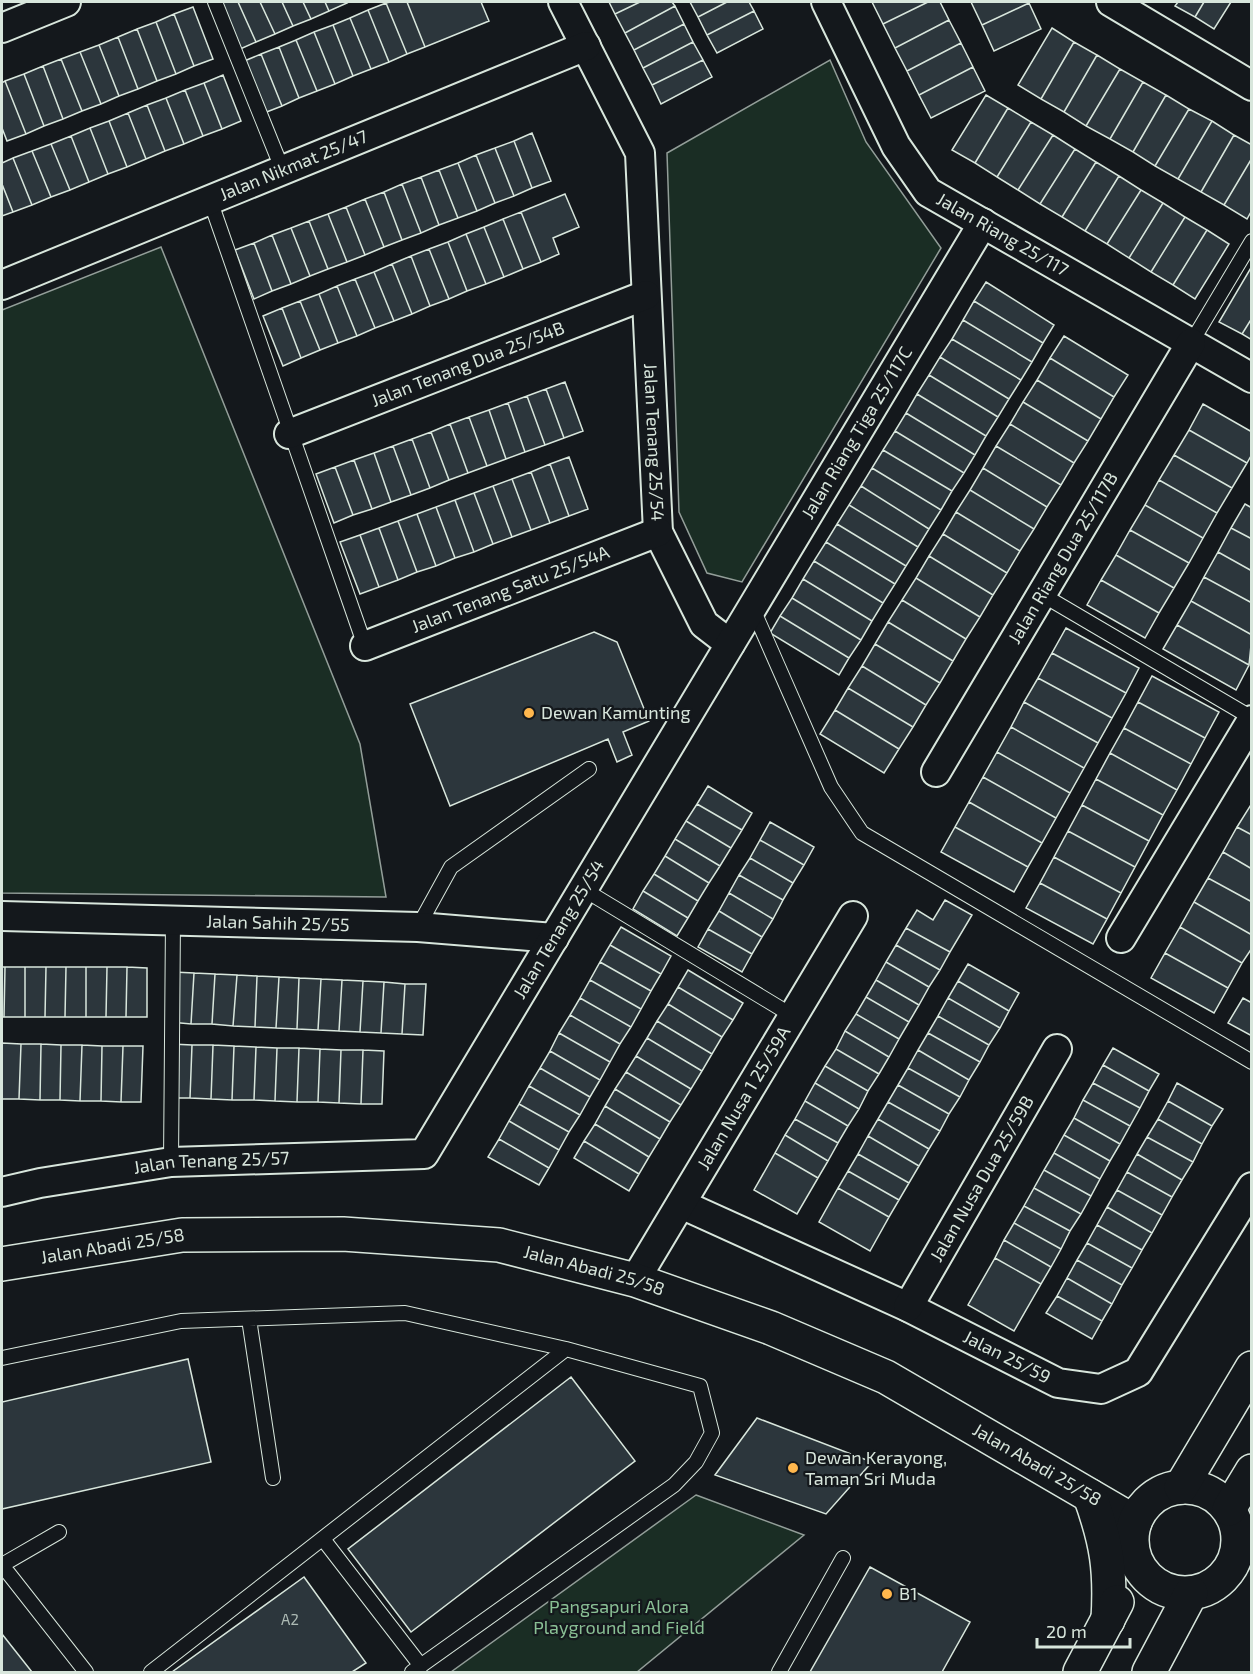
<svg xmlns="http://www.w3.org/2000/svg" width="1253" height="1674" viewBox="0 0 1253 1674" font-family="'Exo 2',sans-serif">
	<style>
		.green { fill: #1a2d24; stroke: #939e99; stroke-width: 1.5 }
		.building { fill: #2c363c; stroke: #d8e6dc; stroke-width: 1.5 }
		.lines { fill: none; stroke-linecap: round; stroke-linejoin: round }
		.lane-casing { stroke: #d8e6dc; stroke-width: 16 }
		.street-casing { stroke: #d8e6dc; stroke-width: 32 }
		.secondary-casing { stroke: #d8e6dc; stroke-width: 36 }
		.lane { stroke: #14181c; stroke-width: 14 }
		.street { stroke: #14181c; stroke-width: 28 }
		.secondary { stroke: #14181c; stroke-width: 33 }
		.poi-dot { fill: #ffb74d; stroke: #14181c; stroke-width: 2 }
		.labels { text-anchor: middle; stroke-width: 4.5; stroke-linejoin: round; paint-order: stroke }
		.number-label { font-size: 15px; fill: #adbab4 }
		.street-label { font-size: 18px; fill: #d8e6dc; stroke: #14181c }
		.poi-label { font-size: 18px; fill: #d8e6dc; stroke: #14181c; text-anchor: start }
		.park-label { font-size: 18px; fill: #8ac095; stroke: #14181c }
	</style>
	<rect width="100%" height="100%" fill="#14181c"/>
	<!-- green -->
	<path class="green" d="M830,60l36,82 75,106 -199,334 -35,-9 -28,-61 -12,-359z
		M161,247l199,497 26,153 -384,-4v-583z
		M696,1495l108,40 -167,137h-186z"/>
	<!-- building -->
	<path class="building" d="M217,2h21l18,40 -18,8z
		M238,2h22l15,32 -19,8z
		M260,2h22l11,24 -18,8z
		M282,2h21l8,17 -18,7z
		M303,2h22l4,9 -18,8z
		M325,2h21l1,1 -18,8z
		M390,2h17l18,45 -18,7 -21,-51z
		M407,2h74l8,19 -64,26z
		M609,2h31l-25,12z
		M640,2h32l3,4 -50,27 -10,-19z
		M690,2h37l-29,15z
		M727,2h22l5,9 -47,24 -9,-18z
		M872,2h56l-45,22z
		M928,2h12l9,18 -54,28 -12,-24z
		M971,2h58v1l-47,22z
		M1178,2h26l-9,15 -20,-11z
		M1204,2h27l-17,27 -19,-12z
		M386,3l21,51 -18,8 -21,-52z
		M1029,3l12,26 -47,22 -12,-26z
		M675,6l9,18 -50,26 -9,-17z
		M193,7l20,52 -19,7 -20,-52z
		M368,10l21,52 -18,7 -21,-51z
		M754,11l9,18 -46,24 -10,-18z
		M174,14l20,52 -18,8 -20,-52z
		M350,18l21,51 -18,7 -20,-51z
		M949,20l12,23 -54,28 -12,-23z
		M156,22l20,52 -19,7 -20,-52z
		M684,24l9,18 -50,26 -9,-18z
		M333,25l20,51 -18,8 -21,-52z
		M1052,28l22,14 -33,57 -23,-14z
		M137,29l20,52 -19,8 -20,-52z
		M314,32l21,52 -18,7 -21,-51z
		M118,37l20,52 -19,7 -20,-51z
		M296,40l21,51 -18,7 -20,-51z
		M693,42l10,18 -51,25 -9,-17z
		M1074,42l23,13 -33,57 -23,-13z
		M961,43l12,24 -54,28 -12,-24z
		M99,45l20,51 -18,8 -21,-52z
		M279,47l20,51 -17,8 -21,-52z
		M80,52l21,52 -19,7 -21,-52z
		M261,54l21,52 -18,7 -22,-51z
		M1097,55l23,14 -34,57 -22,-14z
		M61,59l21,52 -19,8 -20,-53z
		M703,60l9,17 -51,27 -9,-19z
		M43,66l20,53 -19,7 -20,-52z
		M973,67l12,24 -54,27 -12,-23z
		M1120,69l23,13 -33,57 -24,-13z
		M24,74l20,52 -18,8 -21,-53z
		M223,75l18,46 -19,8 -18,-46z
		M5,81l21,53 -19,7 -5,-13v-45z
		M1143,82l23,13 -33,57 -23,-13z
		M204,83l18,46 -19,7 -18,-46z
		M185,90l18,46 -19,8 -18,-46z
		M986,95l22,13 -33,55 -23,-13z
		M1166,95l23,14 -34,57 -22,-14z
		M166,98l18,46 -19,7 -18,-46z
		M147,105l18,46 -19,8 -18,-46z
		M1008,108l23,14 -34,55 -22,-14z
		M1189,109l23,12 -34,58 -23,-13z
		M128,113l18,46 -19,8 -18,-46z
		M109,121l18,46 -19,7 -18,-46z
		M1212,121l22,14 -33,57 -23,-13z
		M1031,122l22,13 -35,55 -21,-13z
		M90,128l18,46 -19,8 -18,-46z
		M532,133l19,48 -19,7 -18,-47z
		M1053,135l22,14 -35,55 -22,-14z
		M1234,135l18,10v13l-28,47 -23,-13z
		M71,136l18,46 -19,8 -19,-46z
		M514,141l18,47 -18,8 -19,-48z
		M51,144l19,46 -19,7 -19,-46z
		M495,148l19,48 -19,7 -19,-48z
		M1075,149l21,13 -34,55 -22,-13z
		M32,151l19,46 -19,8 -19,-47z
		M476,155l19,48 -18,8 -19,-48z
		M13,158l19,47 -19,7 -11,-28v-21z
		M1252,158v52l-5,9 -23,-14z
		M1096,162l23,14 -34,55 -23,-14z
		M458,163l19,48 -19,7 -19,-48z
		M439,170l19,48 -19,7 -18,-48z
		M1119,176l22,14 -34,54 -22,-13z
		M421,177l18,48 -18,8 -19,-49z
		M2,184l11,28 -11,4z
		M402,184l19,49 -19,7 -18,-48z
		M1141,190l22,13 -34,55 -22,-14z
		M384,192l18,48 -18,7 -19,-48z
		M565,194l14,33 -26,11 6,16 -18,8 -20,-50z
		M365,199l19,48 -19,8 -19,-48z
		M1163,203l22,14 -34,55 -22,-14z
		M346,207l19,48 -18,7 -19,-48z
		M521,212l20,50 -18,7 -20,-50z
		M328,214l19,48 -19,7 -19,-48z
		M1185,217l22,13 -34,55 -22,-13z
		M503,219l20,50 -19,8 -20,-50z
		M309,221l19,48 -18,7 -19,-48z
		M484,227l20,50 -18,7 -20,-50z
		M291,228l19,48 -19,8 -19,-49z
		M1207,230l22,14 -34,55 -22,-14z
		M466,234l20,50 -19,7 -19,-49z
		M272,235l19,49 -19,7 -18,-48z
		M448,242l19,49 -18,8 -20,-50z
		M254,243l18,48 -18,8 -19,-49z
		M429,249l20,50 -19,7 -19,-50z
		M411,256l19,50 -18,8 -20,-50z
		M392,264l20,50 -18,7 -20,-49z
		M1252,266v52l-10,16 -23,-12z
		M374,272l20,49 -19,7 -20,-49z
		M355,279l20,49 -18,8 -20,-50z
		M986,282l68,43 -11,18 -69,-42z
		M337,286l20,50 -19,7 -19,-49z
		M319,294l19,49 -18,7 -20,-49z
		M300,301l20,49 -19,8 -19,-50z
		M974,301l69,42 -11,19 -69,-42z
		M282,308l19,50 -18,8 -20,-50z
		M1252,318v22l-10,-6z
		M963,320l69,42 -11,18 -69,-41z
		M1064,336l64,39 -14,22 -64,-39z
		M952,339l69,41 -12,19 -69,-42z
		M940,357l69,42 -11,18 -69,-42z
		M1050,358l64,39 -13,22 -64,-39z
		M929,375l69,42 -12,19 -69,-42z
		M1037,380l64,39 -13,22 -65,-39z
		M565,382l18,49 -19,7 -18,-49z
		M546,389l18,49 -19,7 -18,-49z
		M917,394l69,42 -11,19 -69,-42z
		M527,396l18,49 -20,7 -17,-49z
		M1023,402l65,39 -14,22 -64,-39z
		M508,403l17,49 -19,7 -17,-49z
		M1203,404l49,28v22l-5,9 -58,-33z
		M489,410l17,49 -19,7 -18,-49z
		M906,413l69,42 -11,18 -69,-42z
		M469,417l18,49 -19,7 -18,-49z
		M450,424l18,49 -19,7 -18,-48z
		M1010,424l64,39 -13,22 -65,-39z
		M1189,430l58,33 -15,25 -58,-33z
		M895,431l69,42 -12,18 -69,-41z
		M431,432l18,48 -19,8 -18,-49z
		M412,439l18,49 -19,7 -18,-49z
		M393,446l18,49 -20,7 -17,-49z
		M996,446l65,39 -14,22 -64,-39z
		M883,450l69,41 -11,19 -69,-42z
		M374,453l17,49 -19,7 -18,-49z
		M1174,455l58,33 -15,25 -58,-33z
		M569,457l19,52 -19,7 -19,-52z
		M354,460l18,49 -19,6 -18,-48z
		M550,464l19,52 -19,7 -19,-51z
		M335,467l18,48 -19,8 -18,-49z
		M872,468l69,42 -12,19 -68,-43z
		M983,468l64,39 -13,22 -64,-39z
		M531,472l19,51 -19,7 -19,-51z
		M512,479l19,51 -19,7 -19,-51z
		M1159,480l58,33 -14,25 -58,-33z
		M493,486l19,51 -19,7 -19,-51z
		M861,486l68,43 -11,18 -69,-42z
		M970,490l64,39 -14,22 -64,-39z
		M474,493l19,51 -19,8 -19,-52z
		M455,500l19,52 -19,6 -19,-51z
		M1245,504l7,4v31l-21,-11z
		M849,505l69,42 -12,19 -69,-42z
		M1145,505l58,33 -14,25 -59,-33z
		M436,507l19,51 -19,8 -19,-52z
		M956,512l64,39 -13,22 -64,-39z
		M417,514l19,52 -19,6 -19,-51z
		M398,521l19,51 -19,8 -19,-52z
		M837,524l69,42 -11,18 -69,-42z
		M379,528l19,52 -19,7 -19,-52z
		M1231,528l21,11v32l-34,-19z
		M1130,530l59,33 -15,25 -58,-33z
		M943,534l64,39 -14,22 -64,-39z
		M360,535l19,52 -19,7 -20,-52z
		M826,542l69,42 -12,19 -69,-42z
		M1218,552l34,19v32l-48,-26z
		M1116,555l58,33 -15,25 -58,-33z
		M929,556l64,39 -13,22 -64,-39z
		M814,561l69,42 -11,18 -69,-42z
		M1204,577l48,26v32l-61,-34z
		M916,578l64,39 -14,22 -64,-39z
		M803,579l69,42 -11,19 -69,-42z
		M1101,580l58,33 -14,25 -58,-33z
		M792,598l69,42 -12,18 -69,-42z
		M902,600l64,39 -13,22 -65,-39z
		M1191,601l61,34 -3,30 -72,-40z
		M780,616l69,42 -10,17 -69,-42z
		M888,622l65,39 -13,22 -65,-39z
		M1177,625l72,40 -13,25 -73,-41z
		M1066,628l73,40 -13,25 -74,-40z
		M594,632l23,10 32,79 -26,11 9,23 -15,7 -9,-23 -158,67 -40,-102z
		M875,644l65,39 -14,22 -64,-39z
		M1052,653l74,40 -14,25 -74,-40z
		M862,666l64,39 -13,22 -65,-39z
		M1152,676l67,36 -14,26 -67,-36z
		M1038,678l74,40 -14,25 -74,-41z
		M848,688l65,39 -14,22 -64,-39z
		M1024,702l74,41 -14,25 -73,-41z
		M1138,702l67,36 -14,26 -67,-36z
		M835,710l64,39 -15,24 -64,-39z
		M1011,727l73,41 -14,25 -73,-41z
		M1124,728l67,36 -14,26 -67,-37z
		M997,752l73,41 -14,25 -73,-41z
		M1110,753l67,37 -14,25 -67,-36z
		M983,777l73,41 -14,25 -73,-41z
		M1096,779l67,36 -14,26 -67,-36z
		M708,786l44,27 -10,17 -45,-26z
		M969,802l73,41 -14,24 -73,-40z
		M1252,803v32l-15,-8z
		M697,804l45,26 -11,18 -45,-27z
		M1082,805l67,36 -14,26 -67,-36z
		M686,821l45,27 -11,18 -45,-27z
		M770,822l44,25 -10,18 -44,-25z
		M955,827l73,40 -14,25 -73,-40z
		M1237,827l15,8v34l-29,-17z
		M1068,831l67,36 -14,26 -67,-36z
		M675,839l45,27 -11,17 -44,-27z
		M760,840l44,25 -11,18 -43,-25z
		M1223,852l29,17v33l-44,-24z
		M665,856l44,27 -11,18 -44,-27z
		M1054,857l67,36 -14,26 -67,-36z
		M750,858l43,25 -10,17 -44,-25z
		M654,874l44,27 -10,17 -45,-27z
		M739,875l44,25 -10,19 -44,-26z
		M1208,878l44,24v33l-58,-33z
		M1040,883l67,36 -14,25 -67,-36z
		M643,891l45,27 -11,18 -44,-27z
		M729,893l44,26 -11,18 -43,-26z
		M945,900l27,15 -22,37 -44,-24 11,-18 16,10z
		M1194,902l58,33v13l-10,15 -62,-36z
		M719,911l43,26 -10,17 -44,-25z
		M621,927l50,29 -10,18 -51,-29z
		M1180,927l62,36 -14,25 -63,-35z
		M906,928l44,24 -10,18 -44,-25z
		M708,929l44,25 -10,18 -44,-25z
		M610,945l51,29 -10,17 -51,-29z
		M896,945l44,25 -11,17 -43,-25z
		M1165,953l63,35 -14,25 -63,-35z
		M600,962l51,29 -10,18 -51,-29z
		M886,962l43,25 -10,18 -43,-25z
		M968,964l51,29 -10,18 -51,-30z
		M2,967h3l-1,50h-2z
		M5,967h20v50h-21z
		M25,967h21l-1,50h-20z
		M46,967h20l-1,50h-20z
		M66,967h20v50h-21z
		M86,967h21l-1,50h-20z
		M107,967h20l-1,50h-20z
		M127,967l20,1v49h-21z
		M688,970l55,33 -10,17 -55,-33z
		M173,972l21,1 -3,51 -21,-2z
		M194,973l21,1 -3,50h-21z
		M215,974l22,1 -4,51 -21,-2z
		M237,975l20,1 -2,51 -22,-1z
		M257,976l22,1 -3,51 -21,-1z
		M279,977l20,1 -2,51 -21,-1z
		M299,978l22,1 -3,51 -21,-1z
		M321,979l21,1 -3,51 -21,-1z
		M342,980l21,1 -3,51 -21,-1z
		M590,980l51,29 -10,18 -51,-29z
		M876,980l43,25 -10,17 -43,-25z
		M363,981l21,1 -3,51 -21,-1z
		M958,981l51,30 -9,17 -52,-30z
		M384,982l21,2 -3,50 -21,-1z
		M405,984h21l-3,51 -21,-1z
		M678,987l55,33 -11,17 -54,-33z
		M866,997l43,25 -10,17 -43,-25z
		M580,998l51,29 -11,17 -50,-29z
		M948,998l52,30 -11,17 -51,-29z
		M1243,998l9,5v33l-24,-13z
		M668,1004l54,33 -10,17 -55,-33z
		M856,1014l43,25 -10,18 -44,-26z
		M570,1015l50,29 -10,18 -51,-29z
		M938,1016l51,29 -9,17 -52,-29z
		M657,1021l55,33 -10,17 -55,-33z
		M845,1031l44,26 -10,17 -43,-25z
		M559,1033l51,29 -10,18 -50,-29z
		M928,1033l52,29 -11,18 -51,-30z
		M647,1038l55,33 -11,18 -55,-33z
		M2,1043l19,1 -2,55h-17z
		M21,1044h20l-1,56 -21,-1z
		M41,1044l20,1 -1,55h-20z
		M171,1044l21,1 -2,53h-21z
		M61,1045h21l-2,56 -20,-1z
		M82,1045l20,1 -1,55h-21z
		M192,1045h21l-2,54 -21,-1z
		M213,1045l21,1 -2,54 -21,-1z
		M102,1046h21l-2,56 -20,-1z
		M123,1046h20l-2,56h-20z
		M234,1046l22,1 -2,53h-22z
		M256,1047l21,1 -2,53 -21,-1z
		M277,1048h22l-2,54 -22,-1z
		M299,1048l21,1 -2,53h-21z
		M1113,1048l46,26 -10,17 -46,-26z
		M320,1049l21,1 -2,53 -21,-1z
		M836,1049l43,25 -11,17 -43,-25z
		M341,1050h22l-2,54 -22,-1z
		M363,1050l21,1 -2,53h-21z
		M918,1050l51,30 -9,17 -52,-29z
		M550,1051l50,29 -10,17 -50,-29z
		M636,1056l55,33 -10,16 -55,-33z
		M1103,1065l46,26 -9,17 -47,-25z
		M825,1066l43,25 -9,18 -44,-26z
		M540,1068l50,29 -10,18 -51,-29z
		M908,1068l52,29 -11,17 -51,-29z
		M626,1072l55,33 -11,17 -55,-33z
		M815,1083l44,26 -11,17 -43,-25z
		M1093,1083l47,25 -10,18 -47,-26z
		M1177,1083l46,26 -11,17 -44,-25z
		M898,1085l51,29 -9,17 -52,-29z
		M529,1086l51,29 -11,17 -50,-28z
		M615,1089l55,33 -10,17 -55,-33z
		M1083,1100l47,26 -10,18 -46,-26z
		M805,1101l43,25 -10,17 -43,-24z
		M1168,1101l44,25 -10,18 -44,-25z
		M888,1102l52,29 -11,18 -51,-30z
		M519,1104l50,28 -10,18 -50,-29z
		M605,1106l55,33 -11,18 -54,-33z
		M1074,1118l46,26 -10,17 -46,-26z
		M795,1119l43,24 -10,18 -43,-26z
		M878,1119l51,30 -10,17 -51,-30z
		M1158,1119l44,25 -9,18 -46,-25z
		M509,1121l50,29 -10,18 -50,-29z
		M595,1124l54,33 -10,17 -55,-33z
		M785,1135l43,26 -10,17 -43,-25z
		M1064,1135l46,26 -10,18 -46,-26z
		M868,1136l51,30 -10,17 -51,-29z
		M1147,1137l46,25 -11,18 -45,-26z
		M499,1139l50,29 -10,17 -51,-28z
		M584,1141l55,33 -10,17 -55,-33z
		M775,1153l43,25 -21,36 -43,-24z
		M1054,1153l46,26 -9,17 -47,-26z
		M858,1154l51,29 -10,17 -51,-29z
		M1137,1154l45,26 -10,17 -45,-25z
		M1044,1170l47,26 -10,18 -47,-26z
		M848,1171l51,29 -10,17 -51,-29z
		M1127,1172l45,25 -10,18 -45,-25z
		M838,1188l51,29 -19,34 -51,-29z
		M1034,1188l47,26 -11,17 -46,-25z
		M1117,1190l45,25 -10,18 -45,-26z
		M1024,1206l46,25 -9,18 -47,-26z
		M1107,1207l45,26 -10,17 -45,-25z
		M1014,1223l47,26 -10,18 -47,-27z
		M1097,1225l45,25 -10,18 -45,-25z
		M1004,1240l47,27 -10,17 -46,-26z
		M1087,1243l45,25 -10,17 -45,-25z
		M995,1258l46,26 -27,47 -46,-26z
		M1077,1260l45,25 -10,19 -45,-26z
		M1067,1278l45,26 -10,17 -45,-25z
		M1057,1296l45,25 -10,18 -46,-26z
		M188,1359l23,103 -209,47v-107z
		M571,1377l64,84 -224,171 -63,-83z
		M757,1418l115,44 -46,52 -111,-39z
		M870,1567l100,55 -28,50h-132z
		M304,1577l62,86 -14,9h-180z
		M2,1634l30,38h-30z"/>
	<g class="lines">
		<defs>
			<path id="lane" d="M215,2l68,169
				M210,200l155,446
				M1191,343l61,-102
				M1041,594l211,124
				M752,607l79,180 31,46 390,229
				M583,889l210,127
				M418,927l33,-60 138,-98
				M171,1162l2,-242
				M249,1319l24,159
				M2,1358l179,-37 224,-8 161,36 134,37 12,47 -16,29 -22,23 -262,187
				M323,1539l98,127
				M2,1565l84,107
				M2,1565l57,-33
				M151,1672l415,-323
				M779,1672l64,-114"/>
			<g id="street">
				<path id="s1" d="M563,2l77,151 18,379 46,92 26,20"/>
				<path id="s2" d="M826,2l70,144 32,46 324,186"/>
				<path d="M1111,2l141,84"/>
				<path d="M2,28l64,-26"/>
				<path id="s3" d="M2,285l584,-239"/>
				<path id="s4" d="M289,434l357,-139"/>
				<path id="s5" d="M365,646l293,-114"/>
				<path id="s6" d="M936,772l255,-429"/>
				<path id="s7" d="M2,916l416,11 136,11"/>
				<path d="M1121,938l131,-218"/>
				<path id="s8" d="M2,1192l38,-9 131,-21 253,-8 559,-931"/>
				<path id="s9" d="M681,1204l227,103 150,76 43,6 37,-17 114,-185"/>
				<path id="s10" d="M635,1280l218,-364"/>
				<path id="s11" d="M908,1307l149,-258"/>
			</g>
			<g id="secondary">
				<path id="s12" d="M2,1264l180,-29 161,-1 156,11 136,35 136,48 115,49 249,145"/>
				<circle cx="1185" cy="1540" r="53"/>
				<path d="M1181,1487l71,-119"/>
				<path d="M1090,1496c17,47 21,74 18,124"/>
				<path d="M1229,1509l23,-38"/>
				<path d="M1080,1672l37,-70"/>
				<path d="M1149,1672l42,-79"/>
			</g>
		</defs>
		<!-- lane casing -->
		<use href="#lane" class="lane-casing"/>
		<!-- street casing -->
		<use href="#street" class="street-casing"/>
		<!-- secondary casing -->
		<use href="#secondary" class="secondary-casing"/>
		<!-- lane -->
		<use href="#lane" class="lane"/>
		<!-- street -->
		<use href="#street" class="street"/>
		<!-- secondary -->
		<use href="#secondary" class="secondary"/>
	</g>
	<!-- markers -->
	<g class="poi-dot">
		<circle cx="529" cy="713" r="6"/>
		<circle cx="793" cy="1468" r="6"/>
		<circle cx="887" cy="1594" r="6"/>
	</g>
	<g class="labels">
		<!-- number labels -->
		<g class="number-label">
			<text x="290" y="1625">A2</text>
		</g>
		<!-- street labels -->
		<g class="street-label">
			<text dy="6" stroke="none"><textPath href="#s3" startOffset="315">Jalan Nikmat 25/47</textPath></text>
			<text dy="6" stroke="none"><textPath href="#s2" startOffset="302">Jalan Riang 25/117</textPath></text>
			<text dy="6" stroke="none"><textPath href="#s4" startOffset="192">Jalan Tenang Dua 25/54B</textPath></text>
			<text dy="6" stroke="none"><textPath href="#s8" startOffset="1266">Jalan Riang Tiga 25/117C</textPath></text>
			<text dy="6" stroke="none"><textPath href="#s1" startOffset="459">Jalan Tenang 25/54</textPath></text>
			<text dy="6" stroke="none"><textPath href="#s6" startOffset="249">Jalan Riang Dua 25/117B</textPath></text>
			<text dy="6" stroke="none"><textPath href="#s5" startOffset="156">Jalan Tenang Satu 25/54A</textPath></text>
			<text dy="6" stroke="none"><textPath href="#s7" startOffset="276">Jalan Sahih 25/55</textPath></text>
			<text dy="6" stroke="none"><textPath href="#s8" startOffset="687">Jalan Tenang 25/54</textPath></text>
			<text dy="6" stroke="none"><textPath href="#s10" startOffset="212">Jalan Nusa 1 25/59A</textPath></text>
			<text dy="6" stroke="none"><textPath href="#s8" startOffset="212">Jalan Tenang 25/57</textPath></text>
			<text dy="6" stroke="none"><textPath href="#s11" startOffset="148">Jalan Nusa Dua 25/59B</textPath></text>
			<text dy="6" stroke="none"><textPath href="#s12" startOffset="112">Jalan Abadi 25/58</textPath></text>
			<text dy="6" stroke="none"><textPath href="#s12" startOffset="598">Jalan Abadi 25/58</textPath></text>
			<text dy="6" stroke="none"><textPath href="#s9" startOffset="360">Jalan 25/59</textPath></text>
			<text dy="6" stroke="none"><textPath href="#s12" startOffset="1084">Jalan Abadi 25/58</textPath></text>
		</g>
		<!-- poi labels -->
		<g class="poi-label">
			<text x="541" y="719">Dewan Kamunting</text>
			<text x="805" y="1464">Dewan Kerayong,<tspan x="805" dy="21">Taman Sri Muda</tspan></text>
			<text x="899" y="1600">B1</text>
		</g>
		<!-- park labels -->
		<g class="park-label">
			<text x="619" y="1613">Pangsapuri Alora<tspan x="619" dy="21">Playground and Field</tspan></text>
		</g>
	</g>
	<!-- border -->
	<rect width="1253" height="1674" fill="none" stroke="#d8e6dc" stroke-width="6"/>
	<!-- scale -->
	<path d="M1037 1638v9h93v-9" fill="none" stroke="#d8e6dc" stroke-width="3"/>
	<text x="1046" y="1638" font-size="18" fill="#d8e6dc" stroke="#14181c" stroke-width="4.5" paint-order="stroke">20 m</text>
</svg>
